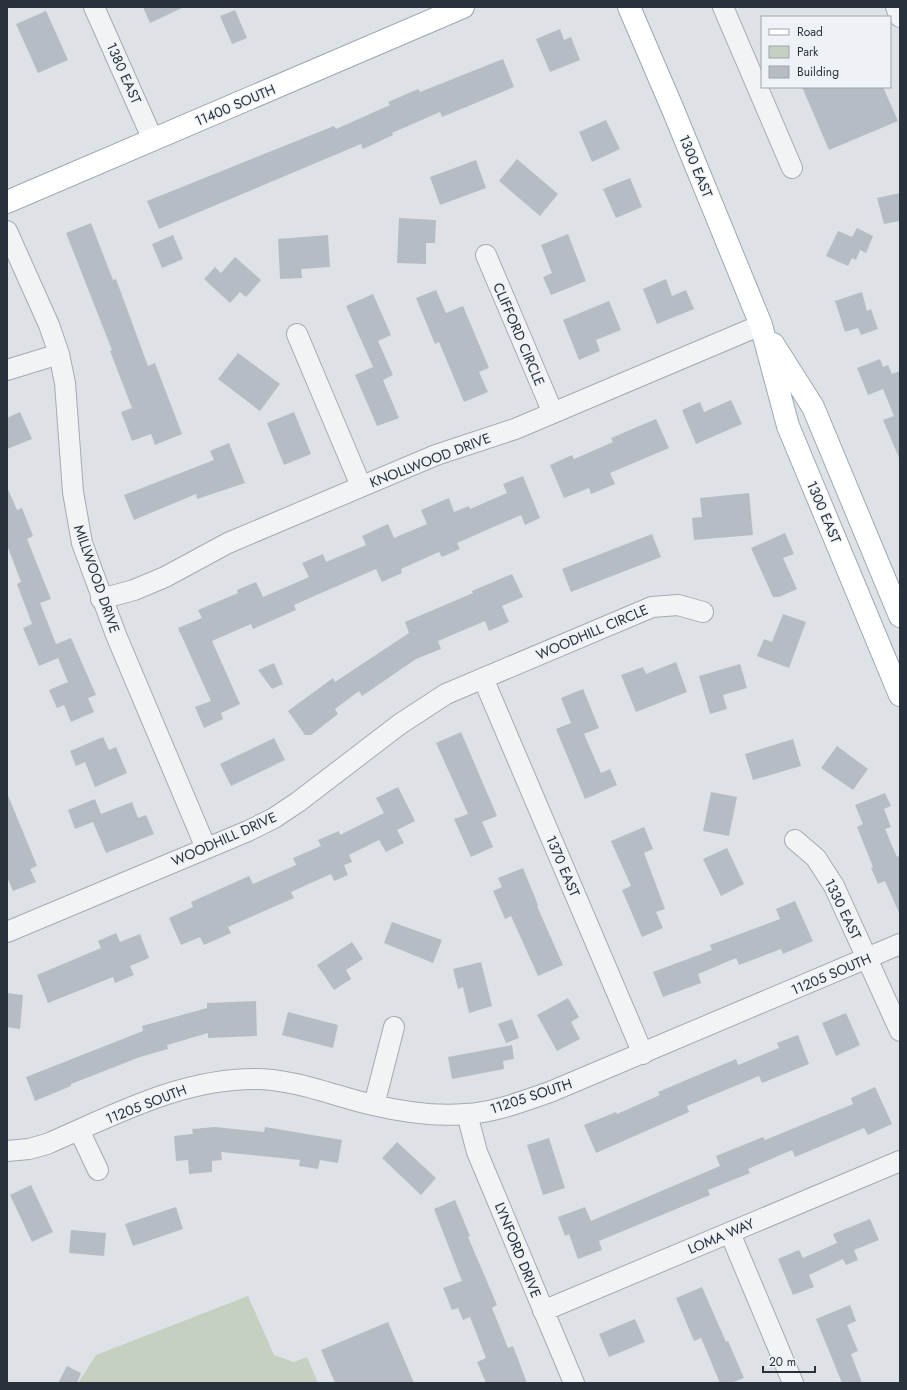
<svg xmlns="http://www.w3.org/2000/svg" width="907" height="1390" viewBox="0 0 907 1390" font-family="Jost,sans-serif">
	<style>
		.green { fill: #c5d0c0 }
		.building { fill: #b6bcc3 }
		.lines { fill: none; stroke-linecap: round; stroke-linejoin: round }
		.minor-casing { stroke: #a4aab1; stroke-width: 22 }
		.major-casing { stroke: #9ea8b2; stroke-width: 24 }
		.minor { stroke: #f1f3f5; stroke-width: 20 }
		.major { stroke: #fff; stroke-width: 22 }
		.labels { text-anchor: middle; stroke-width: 3; stroke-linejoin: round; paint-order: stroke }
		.street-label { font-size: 14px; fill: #28323d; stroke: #eef1f5 }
	</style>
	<rect width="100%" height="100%" fill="#dee2e7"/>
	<!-- green -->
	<path class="green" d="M248,1296l26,59 20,7 13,-5 11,26h-240l18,-28z"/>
	<!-- building -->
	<path class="building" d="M143,7h41l-34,16z
		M235,10l12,28 -15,6 -12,-28z
		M46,11l22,49 -30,13 -22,-49z
		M560,29l4,11 7,-3 9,23 -30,12 -14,-33z
		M503,59l11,28 -72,30 -2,-5 -48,21 1,2 -30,14 -2,-5 -202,85 -12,-28 187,-75 2,3 54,-24 -2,-3 30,-13 2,3z
		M802,87h81l15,34 -69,29z
		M606,120l14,29 -28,13 -13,-30z
		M517,159l41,35 -18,22 -41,-35z
		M476,160l10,28 -46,17 -10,-28z
		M630,178l12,29 -26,11 -13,-29z
		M900,193v28l-16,3 -7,-26z
		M399,218l37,2 -1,23h-9v21l-29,-1z
		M91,223l22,57 3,-1 32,87 7,-3 27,71 -27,11 -4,-11 -19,7 -11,-29 11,-4 -22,-57 2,-1 -46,-117z
		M857,228l16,8 -7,17 -6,-3 -4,10 -4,-2 -4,8 -22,-10 12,-25 14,6z
		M568,234l18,47 -35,14 -8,-18 9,-4 -11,-28z
		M173,235l10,24 -21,9 -10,-24z
		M328,235l2,32 -29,2 1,9 -22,1 -2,-40z
		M235,257l26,23 -15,17 -6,-5 -10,11 -26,-24 11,-12 6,6z
		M666,279l6,17 14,-6 8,19 -37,15 -14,-35z
		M436,290l10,23 17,-7 26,62 -10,4 9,20 -24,10 -25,-60 -4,2 -19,-46z
		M862,292l5,19 4,-2 7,20 -17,6 -3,-7 -13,4 -10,-31z
		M373,294l18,41 -13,6 15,34 -10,5 16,38 -22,8 -22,-51 18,-8 -27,-61z
		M609,301l12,29 -25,10 4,11 -21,9 -16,-40z
		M238,353l42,31 -20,27 -42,-32z
		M880,359l3,8 5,-2 4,9 8,-3v89l-17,-40 11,-4 -11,-27 -15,6 -11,-27z
		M731,400l11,24 -46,20 -14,-34 18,-8 4,10z
		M20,412l12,27 -25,10v-31z
		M294,412l17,42 -27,11 -17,-42z
		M656,419l13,29 -59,25 5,11 -24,10 -2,-6 -25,10 -14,-33 22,-10 2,4 39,-17 -2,-4z
		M229,443l16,40 -48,16 -1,-5 -62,26 -10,-25 90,-35 -4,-9z
		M523,476l17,42 -15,7 -4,-10 -64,28 3,6 -18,8 -3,-5 -38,17 1,4 -20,9 -6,-13 -82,36 2,5 -43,19 -2,-5 -39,17 28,63 -19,9 2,6 -19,9 -9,-21 16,-6 -33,-73 24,-10 -4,-8 40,-17 -1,-3 19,-8 7,15 46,-20 -7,-14 21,-9 3,8 40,-17 -4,-9 26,-12 6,14 33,-14 -6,-14 28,-12 5,14 15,-6 1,3 37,-16 -4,-9z
		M7,487l10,23 5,-2 11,28 -6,3 24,60 -11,4 16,41 15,-6 25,57 -8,3 6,14 -23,10 -7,-17 -7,3 -8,-18 19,-8 -10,-24 -19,8 -16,-38 9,-4 -15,-40 4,-2 -14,-37z
		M749,493l4,42 -59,5 -2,-22 10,-1 -2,-19z
		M785,533l9,21 -11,4 14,31 -18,8h-6l-22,-49z
		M652,534l9,23 -90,35 -9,-23z
		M512,574l11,23 -21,9 7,16 -20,9 -4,-10 -47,20 3,8 -25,10 -54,37 -3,-5 -24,18 3,5 -27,21h-6l-17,-24 45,-33 2,4 74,-49 -4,-11 68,-29 -1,-2z
		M783,614l23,8 -17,46 -32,-12 7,-17 8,3z
		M676,662l11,30 -51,20 -15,-37 22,-8 3,7z
		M274,663l9,21 -11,5 -14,-19z
		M740,664l7,24 -24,7 4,14 -17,5 -11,-38z
		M583,689l16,39 -15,6 17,39 9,-4 7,16 -32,14 -29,-70 15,-6 -10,-25z
		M461,732l36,84 -15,6 11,25 -22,10 -17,-38 14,-5 -32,-71z
		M103,737l6,13 7,-3 11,26 -32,14 -10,-25 -9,4 -6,-15z
		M274,738l11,22 -54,26 -11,-22z
		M793,739l8,27 -48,14 -8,-26z
		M837,746l31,23 -15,21 -32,-22z
		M398,787l17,34 -18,9 7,13 -18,9 -7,-12 -30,15 3,7 -8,3 4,10 -14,6 -3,-7 -40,18 3,6 -66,29 3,6 -27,12 -4,-8 -19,8 -12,-27 24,-11 -2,-5 58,-26 4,8 43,-19 -3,-7 28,-12 -3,-6 21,-9 1,4 44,-22 -8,-15z
		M711,792l26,5 -8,39 -26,-5z
		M7,793l30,73 -7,3 6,13 -23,9 -6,-14z
		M885,793l6,13 -7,3 7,18 -6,2 12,28 3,-2v60l-15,-34 -7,3 -7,-16 2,-1 -16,-40 6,-3 -8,-19z
		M95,799l6,15 31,-12 6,16 8,-3 8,19 -48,19 -13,-31 -18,7 -7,-19z
		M644,827l9,22 -9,4 21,56 -9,3 7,16 -21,9 -20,-47 9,-4 -20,-45z
		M727,848l17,36 -23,12 -18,-37z
		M523,868l15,37 -1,1 26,59 -25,11 -27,-60 -6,3 -12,-28 9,-4 -4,-9z
		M795,901l18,40 -30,13 -2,-5 -42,16 -3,-7 -38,16 3,9 -38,14 -10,-25 59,-22 -2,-5 70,-26 -4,-10z
		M392,922l50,18 -9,23 -49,-20z
		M116,933l4,9 20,-8 9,24 -19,8 4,9 -19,8 -2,-6 -65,26 -11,-28 64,-27 -3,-7z
		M352,942l11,17 -17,11 5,9 -17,11 -17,-25z
		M481,962l11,44 -23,7 -6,-26 -5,2 -5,-20z
		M7,993l16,2 -3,34 -13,-2z
		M568,998l11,19 -8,5 9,17 -23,12 -20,-36z
		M256,1001l1,35 -49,2v-5l-41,12 1,4 -28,8 -69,27v2l-36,15 -9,-24 117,-46 -1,-5 65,-18v-5z
		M288,1012l50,13 -5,23 -51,-13z
		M846,1013l14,32 -24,11 -14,-33z
		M512,1019l7,19 -13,5 -8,-19z
		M798,1035l11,29 -47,19 -3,-7 -72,30 2,6 -93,41 -12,-28 32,-13 1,2 43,-19 -2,-3 78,-33 2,6 41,-17 -2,-5z
		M512,1045l2,14 -11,2 1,8 -52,10 -4,-22z
		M875,1087l17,37 -24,11 -4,-7 -69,29 -3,-7 -44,19 2,4 -42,17 2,5 -111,46 3,9 -24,9 -9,-25 -4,2 -7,-19 27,-10 6,14 129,-55 -4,-10 47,-19 2,3 88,-36 -2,-6z
		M215,1127l49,5 1,-5 77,13 -4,23 -18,-3 -2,9 -19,-3 1,-6 -79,-8 1,8 -10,1v11l-23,2 -1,-14 -12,1 -2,-25 19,-2 -1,-5z
		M549,1138l16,50 -22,7 -16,-50z
		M397,1142l39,36 -15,17 -39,-37z
		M31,1185l22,47 -21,10 -22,-47z
		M455,1200l15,36 -2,1 29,68 -5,3 16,40 5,-2 14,37h-41l-9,-21 9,-4 -16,-41 -7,3 -5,-12 -6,2 -9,-22 19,-7 -28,-72z
		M176,1207l7,22 -50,17 -8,-22z
		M870,1219l9,21 -25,10 4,10 -12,5 -3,-6 -34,16 5,12 -21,8 -15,-36 21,-9 4,8 34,-15 -4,-9z
		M71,1230l35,3 -2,23 -35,-3z
		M702,1287l24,55 2,-1 16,37 -13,5h-11l-19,-45 -7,3 -18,-43z
		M850,1305l6,16 -9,4 11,26 -7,3 11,29h-20l-26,-64z
		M635,1319l10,23 -36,15 -10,-23z
		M388,1322l26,61h-79l-14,-33z
		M67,1366l14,7 -4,10h-19z"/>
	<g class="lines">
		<defs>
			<path id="minor" d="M94,7l59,133
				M723,7l69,161
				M896,7l4,10
				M7,231l42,94 10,29 6,29 8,109 9,51 34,92 90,213
				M486,255l67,158
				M297,334l64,152
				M7,370l52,-16
				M101,599l33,-9 31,-13 63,-34 208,-88 79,-26 246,-104
				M483,678l160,376
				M795,840l21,18 18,28 66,145
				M7,932l241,-101 26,-13 24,-16 102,-78 46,-30 206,-87 26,-2 25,7
				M374,1105l20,-78
				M467,1114l10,38 97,231
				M79,1130l19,40
				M7,1151l22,-2 18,-5c67,-29 133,-65 208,-65 40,0 79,17 118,26 30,7 62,12 93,9 28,-1 57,-13 84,-22l350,-148
				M730,1233l63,150
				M543,1311l357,-150"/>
			<path id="major" d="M629,7l45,105 87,213 27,101 112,269
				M7,202l456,-195
				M773,344l40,63 87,209"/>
		</defs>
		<!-- minor casing -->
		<use href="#minor" class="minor-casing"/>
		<!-- major casing -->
		<use href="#major" class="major-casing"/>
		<!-- minor -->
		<use href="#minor" class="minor"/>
		<!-- major -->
		<use href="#major" class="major"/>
	</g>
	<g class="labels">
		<!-- street labels -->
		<g class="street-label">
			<text transform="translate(124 73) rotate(66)" y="5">1380 EAST</text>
			<text transform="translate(235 105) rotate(-23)" y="5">11400 SOUTH</text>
			<text transform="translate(696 166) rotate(68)" y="5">1300 EAST</text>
			<text transform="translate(519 334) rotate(67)" y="5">CLIFFORD CIRCLE</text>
			<text transform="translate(430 460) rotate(-21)" y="5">KNOLLWOOD DRIVE</text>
			<text transform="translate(824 512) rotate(67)" y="5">1300 EAST</text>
			<text transform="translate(97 579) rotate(71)" y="5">MILLWOOD DRIVE</text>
			<text transform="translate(592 632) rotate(-23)" y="5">WOODHILL CIRCLE</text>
			<text transform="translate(224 839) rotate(-24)" y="5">WOODHILL DRIVE</text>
			<text transform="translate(563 866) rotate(67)" y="5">1370 EAST</text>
			<text transform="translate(843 909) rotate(64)" y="5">1330 EAST</text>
			<text transform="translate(831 974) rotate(-23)" y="5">11205 SOUTH</text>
			<text transform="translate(531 1096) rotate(-18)" y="5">11205 SOUTH</text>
			<text transform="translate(146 1104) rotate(-21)" y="5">11205 SOUTH</text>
			<text transform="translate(721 1236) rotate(-23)" y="5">LOMA WAY</text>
			<text transform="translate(518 1250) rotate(68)" y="5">LYNFORD DRIVE</text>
		</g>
	</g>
	<!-- border -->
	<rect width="907" height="1390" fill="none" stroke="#28323d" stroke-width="16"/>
	<!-- legend -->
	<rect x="761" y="16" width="130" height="72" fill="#eef1f5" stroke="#9fa5ab"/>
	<rect x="769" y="29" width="20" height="6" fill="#ffffff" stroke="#9fa5ab"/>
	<text x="797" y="36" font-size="12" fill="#28323d">Road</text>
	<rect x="769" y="46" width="20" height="12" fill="#c5d0c0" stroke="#9fa5ab"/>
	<text x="797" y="56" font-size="12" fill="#28323d">Park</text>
	<rect x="769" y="66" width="20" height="12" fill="#b6bcc3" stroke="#9fa5ab"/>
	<text x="797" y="76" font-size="12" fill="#28323d">Building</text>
	<!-- scale -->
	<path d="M763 1366v6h52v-6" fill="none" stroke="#28323d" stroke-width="2"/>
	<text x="769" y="1366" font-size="12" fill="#28323d" stroke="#eef1f5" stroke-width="3" paint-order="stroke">20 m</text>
</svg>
